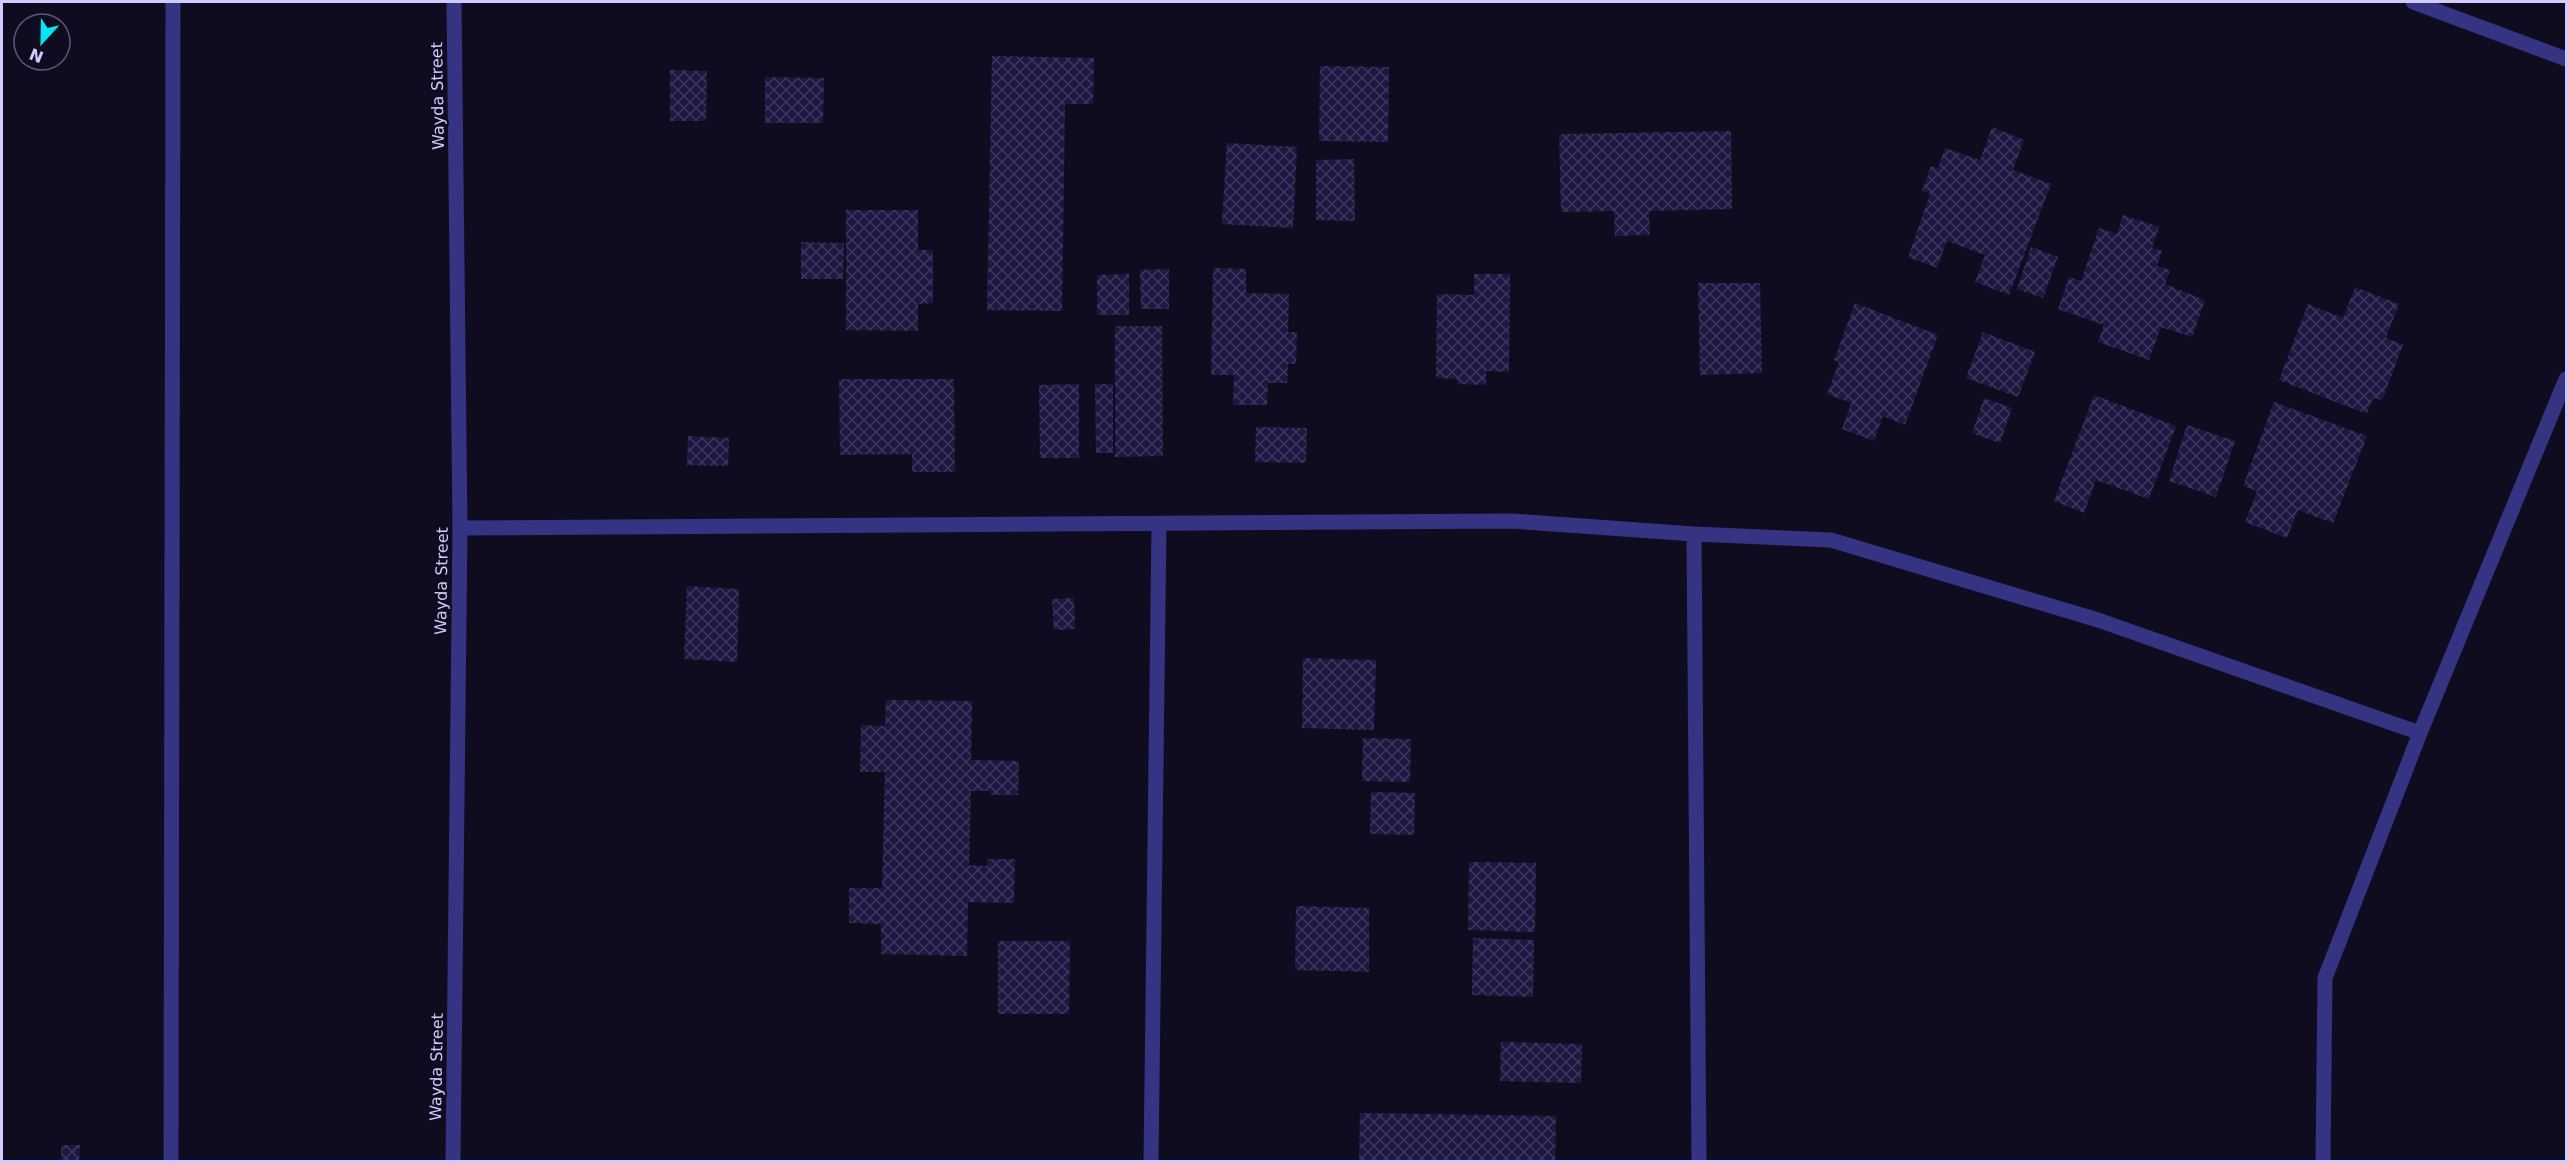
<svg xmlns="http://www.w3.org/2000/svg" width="2568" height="1163" viewBox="0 0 2568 1163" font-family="'DejaVu Sans',sans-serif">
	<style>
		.building { fill: url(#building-cross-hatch) }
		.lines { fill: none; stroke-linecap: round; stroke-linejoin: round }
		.minor { stroke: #353482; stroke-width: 15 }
		.tertiary { stroke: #353482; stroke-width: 15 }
		.labels { text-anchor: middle; stroke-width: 4.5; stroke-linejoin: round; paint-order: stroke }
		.street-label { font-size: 16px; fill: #cfcbff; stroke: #0f0c20 }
	</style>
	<defs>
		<pattern id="building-cross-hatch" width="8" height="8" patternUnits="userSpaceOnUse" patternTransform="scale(1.5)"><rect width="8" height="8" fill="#1e1742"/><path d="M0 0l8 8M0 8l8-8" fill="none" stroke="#3e375e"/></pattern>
	</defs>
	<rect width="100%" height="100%" fill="#0f0c20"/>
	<!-- building -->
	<path class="building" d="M992,56l102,2 -1,46h-28l-3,207 -75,-1z
		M1320,66l69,1 -1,75 -69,-1z
		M670,70l37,1 -1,50h-36z
		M765,77l59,1 -1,45h-58z
		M1992,127l32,13 -11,30 38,14 -42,111 -34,-13 10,-27 -38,-14 -10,27 -29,-11 22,-63 -8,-3 9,-25 7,2 7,-20 35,12z
		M1731,131l1,78 -83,2 1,24 -35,1 -1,-25 -53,1 -2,-78z
		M1227,143l70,4 -4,81 -71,-4z
		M1354,159l1,62 -39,-1v-60z
		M846,210h72v40h15v53l-15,1v27l-72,-1z
		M2123,215l36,12 -7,21 10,3 -5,15 13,4 -5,14 40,16 -13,37 -31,-10 -12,33 -51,-18 6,-17 -46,-16 11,-32 12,4 18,-53 18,6z
		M801,242l43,1 -1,36h-42z
		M2031,247l27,10 -15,41 -26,-9z
		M1213,268l33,1v24l43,1 -1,38h9l-1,32h-8l-1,19h-19l-1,22h-34l1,-30h-23z
		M1169,269v40h-28l-1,-39z
		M1129,274v41h-32v-40z
		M1474,274h36l-1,98 -23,-1v14l-29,-1v-5l-21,-1 1,-84 37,1z
		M1698,283h62l2,90 -62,2z
		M2355,287l44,17 -13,34 17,7 -21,55 -9,-2 -6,16 -88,-34 29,-76 35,14z
		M1855,303l83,32 -33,90 -22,-9 -9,25 -32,-12 9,-26 -24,-9 12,-32 -5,-2z
		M1115,326h47l1,130 -48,1z
		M1983,332l52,20 -17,45 -52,-19z
		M839,379h115l1,93h-43v-18l-72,1z
		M1079,384v74h-39l-1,-73z
		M1095,384h18v69h-17z
		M2094,395l82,31 -27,73 -53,-19 -12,33 -30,-12z
		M1984,398l28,10 -12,35 -28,-10z
		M2274,402l93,34 -34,87 -35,-13 -11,28 -42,-16 12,-31 -14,-5z
		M2187,425l48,16 -19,56 -47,-16z
		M1256,427l51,1 -1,35 -51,-1z
		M688,436l41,2 -1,28 -41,-1z
		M687,586l52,3 -2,73 -53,-3z
		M1074,598l1,31 -21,1 -2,-31z
		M1303,658l73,2 -2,70 -72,-2z
		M886,700l86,1 -1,59 48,1 -1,34h-28v-4h-19l-2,74 18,1 1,-7h27l-1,44 -46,-1 -1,54 -86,-2v-30l-32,-1v-35h33l3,-116h-25l1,-47 24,1z
		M1363,738l48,1 -1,43 -48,-1z
		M1371,792l44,1 -1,42 -44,-1z
		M1469,862l67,1 -1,69 -67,-2z
		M1296,906l73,2v64l-74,-2z
		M1473,938l61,2 -1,57 -61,-2z
		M998,941h72l-1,73h-71z
		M1501,1042l81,2 -1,39 -81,-2z
		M1360,1113l196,3 -1,46h-196z
		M61,1145h19l-1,17h-18z"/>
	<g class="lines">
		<!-- minor -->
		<path class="minor" d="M2413,2l153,57
			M460,528l1052,-7 182,13 137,6 267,80 322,113
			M1694,534l5,628
			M171,1162l2,-1160
			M1151,1162l8,-638
			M2323,1162l2,-184 95,-245 146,-354"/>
		<!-- tertiary -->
		<path class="tertiary" d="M453,1162l7,-634 -6,-526"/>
	</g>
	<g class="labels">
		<!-- street labels -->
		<g class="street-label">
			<text transform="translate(437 96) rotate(-91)" y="6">Wayda Street</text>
			<text transform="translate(441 581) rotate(-89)" y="6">Wayda Street</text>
			<text transform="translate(436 1067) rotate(-89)" y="6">Wayda Street</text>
		</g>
	</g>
	<!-- border -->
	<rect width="2568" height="1163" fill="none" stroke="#cfcbff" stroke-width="6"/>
	<!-- north arrow -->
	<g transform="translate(42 42) rotate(202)"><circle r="28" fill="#0f0c20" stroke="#5c5879" stroke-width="1.5"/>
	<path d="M0-4.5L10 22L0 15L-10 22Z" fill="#00e6f6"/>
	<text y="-9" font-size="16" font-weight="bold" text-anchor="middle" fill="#cfcbff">N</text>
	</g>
</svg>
